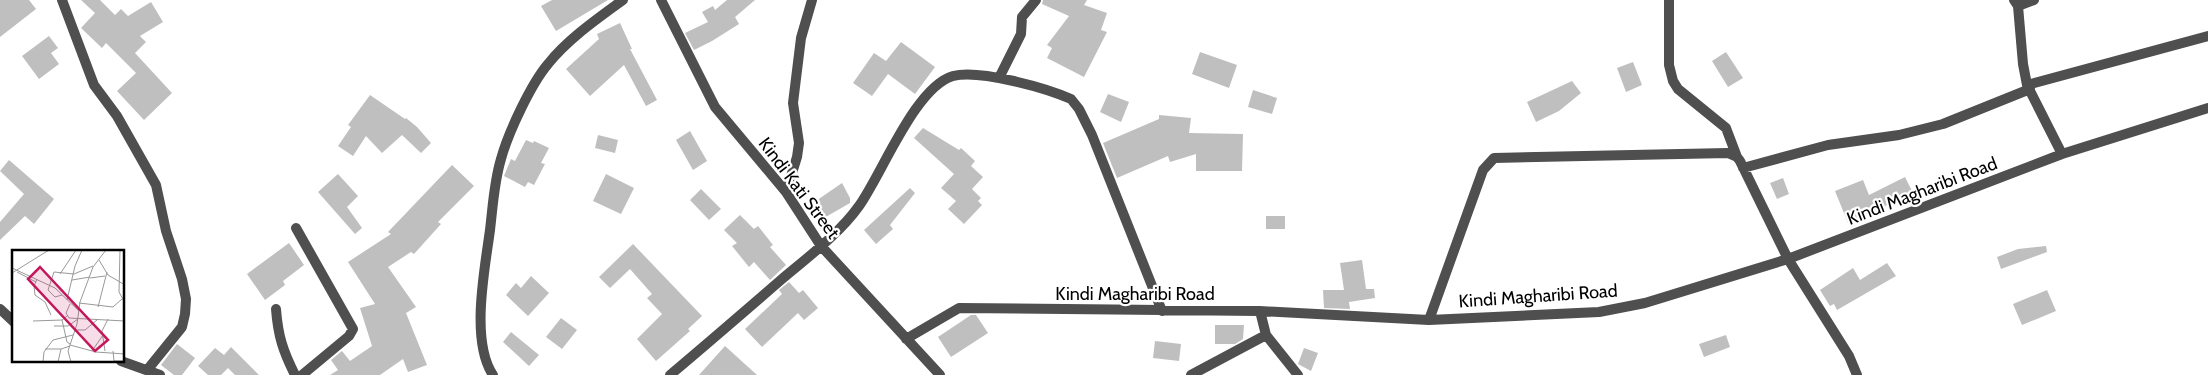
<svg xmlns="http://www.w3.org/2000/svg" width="2208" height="375" viewBox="0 0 2208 375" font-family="Cabin,sans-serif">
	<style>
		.building { fill: #bfbfbf }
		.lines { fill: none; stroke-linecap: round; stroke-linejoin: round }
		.street { stroke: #4f4f4f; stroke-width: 10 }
		.labels { text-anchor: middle; stroke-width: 4.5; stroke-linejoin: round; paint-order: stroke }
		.street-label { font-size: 18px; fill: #000; stroke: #fff }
		.inset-road { fill: none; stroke: #999; stroke-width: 1 }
		.view { fill: #c2185b; fill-opacity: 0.15; stroke: #c2185b; stroke-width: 2.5 }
		.inset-edge { fill: none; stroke: #000; stroke-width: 2.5 }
	</style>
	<rect width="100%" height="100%" fill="#fff"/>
	<!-- building -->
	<path class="building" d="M0,0h29l7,9 -36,28z
		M81,0h19l15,15 6,-6 7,7 23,-14 12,20 -23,14 6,6 -11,11 37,40 -28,27 -27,-29 19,-18 -30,-30 -4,5 -21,-20 14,-15z
		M552,0h56l-52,31 -15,-25z
		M727,0h28l-20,17 4,7 -27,17 -18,9 -9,-17 23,-11 -6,-10 11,-6 2,4z
		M1043,0h44l-3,5 23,8 -6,17 6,2 -23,45 -37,-19 5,-10 -5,-3 22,-29 -27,-12z
		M620,23l12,26h-2l27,51 -11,6 -22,-41 -34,31 -24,-27 33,-30 -2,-5z
		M49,36l9,12 -7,5 8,11 -20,15 -17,-23z
		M901,42l34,25 -20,27 -27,-20 -16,22 -19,-13 21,-30 12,8z
		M1200,52l37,13 -8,23 -37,-14z
		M1726,52l17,26 -15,9 -16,-26z
		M1633,62l9,23 -16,7 -9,-24z
		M1572,81l9,12 -22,18 -23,11 -9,-20z
		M1253,90l24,8 -5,16 -24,-7z
		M1108,94l21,8 -8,20 -21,-10z
		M370,95l35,24 1,-1 11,9 14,16 -10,10 -19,-18 -20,18 -16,-17 -13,20 -15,-10 13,-19 -3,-2z
		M1159,115l32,3 -2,15 54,1 -1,37h-46v-17l-26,8 -2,-6 -51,22 -14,-35 56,-24z
		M923,128l36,22 2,-2 14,13 -4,5 12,11 -11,12 9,9 -3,3 4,4 -18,19 -16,-15 8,-8 -15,-13 13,-14 -40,-36z
		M690,131l17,30 -14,9 -17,-30z
		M598,135l20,5 -3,13 -20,-5z
		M526,140l7,3 1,-2 15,7 -8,15 4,1 -11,21 -6,-3 -3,5 -21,-11 7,-17 4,2z
		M9,160l45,39 -20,25 -9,-8 -25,24v-18l24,-28 -24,-23z
		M452,165l22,21 -36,36 3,2 -27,30 -3,-2 -23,15 28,40 -10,6 21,52 -19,7 -5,-13 -23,16h-50l8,-5 -7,-10 11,-9 8,10 22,-15 -12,-38 15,-4 -27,-42 43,-28 -3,-2z
		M338,174l20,22 -11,11 15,21 -7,6 -37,-42z
		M606,174l28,14 -13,26 -28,-13z
		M1905,177l8,16 -65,30 -13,-32 28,-11 6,15z
		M1783,178l6,16 -12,5 -7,-16z
		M842,183l8,15v5l-26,15 -11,-15z
		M910,188l5,5 -25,32 3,4 -17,15 -12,-14z
		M701,189l20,20 -12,11 -19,-20z
		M740,215l14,14 4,-3 15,19 -3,2 16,18 -16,15 -16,-18 -5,5 -17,-21 5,-3 -13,-13z
		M1266,216h19v13h-19z
		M289,243l15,22 -21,16 2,4 -20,15 -18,-26z
		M633,244l69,72 -14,13 2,2 -34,30 -19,-22 25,-25 -15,-16 5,-4 -22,-25 -20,19 -11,-11z
		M2046,246l1,6 -46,17 -4,-12 21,-8z
		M1362,260l4,29h8l1,9 -26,4 1,7 -26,-1 -1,-18h21l-4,-27z
		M1887,263l9,13 -59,34 -3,-6 -4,2 -10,-16 33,-22 7,12z
		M531,276l18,17 -21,23 -22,-21 10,-12 5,5z
		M789,282l10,11 4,-3 15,18 -14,12 -6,-7 -36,34 -17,-18 37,-35 -3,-4z
		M2047,290l9,21 -34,14 -9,-21z
		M971,315h5l12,18 -37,24 -13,-20z
		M561,318l16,12 -15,19 -16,-12z
		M1215,325h29l-1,14 -8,5h-20z
		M511,332l28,23 -10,11 -26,-24z
		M1726,335l4,12 -26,10 -5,-13z
		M1155,341l26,3 -2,17 -26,-3z
		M177,344l18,14 -13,17h-8l-13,-10z
		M725,346l32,29h-58z
		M231,347l28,28h-24l-7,-7 -7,7h-13l-10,-9 17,-18 9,7z
		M1304,348l14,5 -7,18 -13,-7z"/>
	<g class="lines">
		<!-- street -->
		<path class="street" d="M62,0l32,85 23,31 39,69 10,46 16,48 4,20 -1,15 -3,13 -34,42
			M661,0l54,107 71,85 35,54 119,129
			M1669,0v65l4,16 5,8 48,39 11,29
			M2014,0l4,6 5,58 4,21 35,69
			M2018,6l16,-6
			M999,78l22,-44 1,-17 14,-17
			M2027,85l181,-49
			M1743,168l85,-23 71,-10 44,-11 87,-35
			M786,192l11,-35 2,-14 -6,-40 8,-65 11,-38
			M296,228l57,101 -4,7 -47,39
			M0,309l14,13
			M276,309c2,27 7,42 19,66
			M1260,311l6,24 32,40
			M1429,320l54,-150 11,-12 234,-5 9,4 3,4 48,98 61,97 8,19
			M906,339l53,-31 301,3 169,9 170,-8 46,-9 143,-44 274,-105 146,-46
			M121,361l39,14
			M493,375c-23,-34 -8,-107 -3,-145 3,-25 4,-48 11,-71 7,-26 30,-75 47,-95 20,-25 49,-45 75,-64
			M670,375c38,-32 75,-64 112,-96 26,-22 57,-45 77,-73 23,-32 56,-119 94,-130 26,-7 93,12 118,23l8,10 13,26 70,176
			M1191,375l75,-40"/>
	</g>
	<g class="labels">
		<!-- street labels -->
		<g class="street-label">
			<text transform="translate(799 188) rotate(53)" y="6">Kindi Kati Street</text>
			<text transform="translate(1922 191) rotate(-21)" y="6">Kindi Magharibi Road</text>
			<text x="1135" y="300">Kindi Magharibi Road</text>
			<text transform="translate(1538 296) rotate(-4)" y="6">Kindi Magharibi Road</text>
		</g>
	</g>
	<!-- overview -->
	<g transform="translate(12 250)">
		<rect width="112" height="112" fill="#fff"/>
		<path class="inset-road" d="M108,0l-1,42 6,11M87,10l9,15 17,10M0,18l43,20 24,23M5,22l19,10M0,23l37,-23M48,24l16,-24M78,28l15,-2M25,29l-3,7 1,9 10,7 6,13M60,30l18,-3M50,45l-7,2 -7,-7 6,-18 20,2 19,-8M55,50l8,-34 7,-16M67,53l34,4 9,-8M58,54l-4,9 3,5 56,3M86,57l9,-35M55,66l-5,4 5,22 3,2M21,71l29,-1M42,76h14l10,-7M63,80h10l12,-10M58,95l26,7 29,2M33,99h16M80,101l11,-16M93,101l-3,-20 6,-12M101,101l1,10h10M31,112l1,-10 9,-12 20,-5M46,112l3,-13 9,-3M59,112l-3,-11 9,-27 3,-22 13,-35 13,-17"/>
		<path class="view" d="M28,17l68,73 -13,11 -67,-72z"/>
		<rect width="112" height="112" class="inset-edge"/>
	</g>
</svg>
